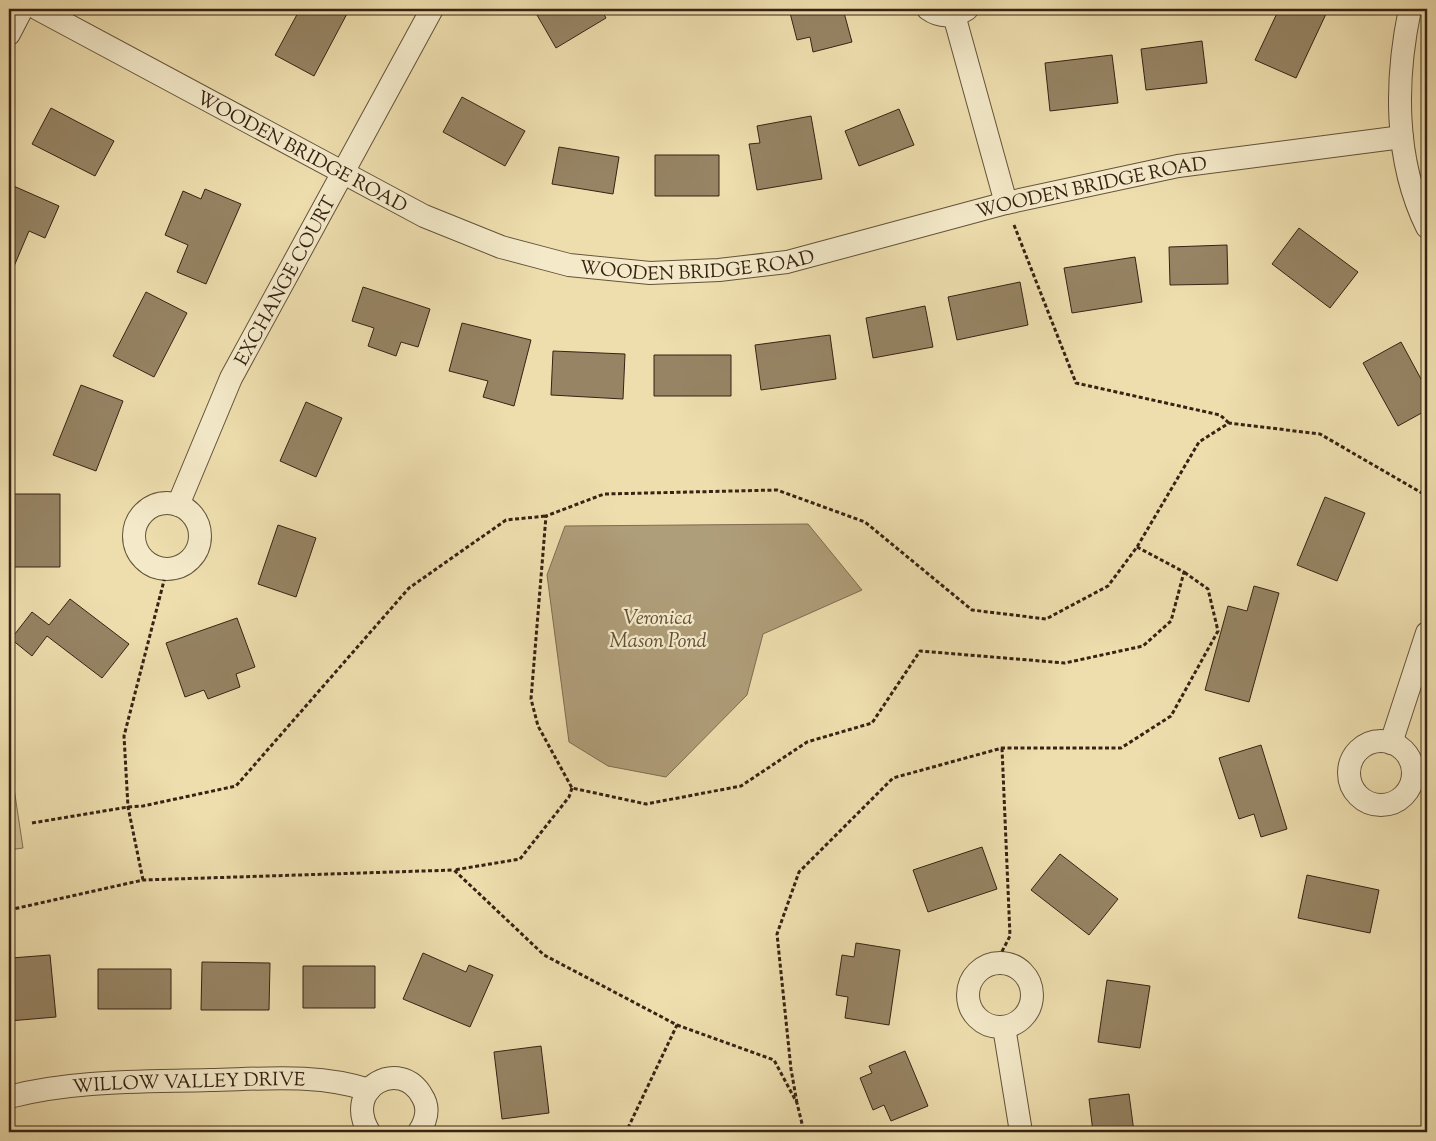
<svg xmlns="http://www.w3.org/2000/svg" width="1436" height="1141" viewBox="0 0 1436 1141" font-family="'Sorts Mill Goudy',serif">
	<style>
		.green { fill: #cfbe94; stroke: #827054 }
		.water { fill: #af9e7a; stroke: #7f6d51 }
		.building { fill: #968464; stroke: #362314 }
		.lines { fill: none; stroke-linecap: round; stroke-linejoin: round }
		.minor-casing { stroke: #64523a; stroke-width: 24 }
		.path { stroke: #362314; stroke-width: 3; stroke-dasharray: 4 2.5; stroke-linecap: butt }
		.minor { stroke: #f4eaca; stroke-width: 22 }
		.labels { text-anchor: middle; stroke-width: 4.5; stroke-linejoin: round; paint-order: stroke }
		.street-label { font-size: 19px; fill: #362314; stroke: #f4eaca }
		.water-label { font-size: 20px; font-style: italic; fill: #604e38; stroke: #f4eaca }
	</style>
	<rect width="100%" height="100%" fill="#eedeae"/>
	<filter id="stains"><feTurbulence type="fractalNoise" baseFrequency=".004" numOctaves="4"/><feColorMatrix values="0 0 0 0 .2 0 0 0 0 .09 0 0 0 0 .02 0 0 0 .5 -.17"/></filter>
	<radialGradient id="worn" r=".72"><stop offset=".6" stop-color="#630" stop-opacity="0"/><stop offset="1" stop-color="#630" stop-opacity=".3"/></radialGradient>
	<!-- green -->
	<path class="green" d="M9,755l14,93 -14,2z"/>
	<!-- water -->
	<path class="water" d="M808,524l54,66 -99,44 -16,61 -81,82 -58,-11 -39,-24 -22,-167 18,-49z"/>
	<!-- building -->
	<path class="building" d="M300,9l49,1 -35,66 -39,-21z
		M547,9h54l5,9 -50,30 -19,-33z
		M789,9h54l9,33 -39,10 -3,-15 -13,3z
		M1279,9h36l11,5 -30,64 -41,-18z
		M1202,41l5,42 -61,7 -5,-41z
		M1112,55l6,48 -68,8 -5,-48z
		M462,97l63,34 -20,35 -62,-34z
		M51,108l63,33 -19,35 -63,-32z
		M899,109l15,36 -55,21 -14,-35z
		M811,116l11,63 -65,11 -8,-46 11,-1 -3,-17z
		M559,147l60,10 -6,37 -61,-10z
		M655,155h64v41h-64z
		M9,184l50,22 -14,32 -16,-7 -17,40 -3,-2z
		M205,189l36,15 -35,80 -29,-12 11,-27 -23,-10 18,-44 18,8z
		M1299,228l59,44 -28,36 -58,-44z
		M1227,245l1,39 -58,1 -1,-38z
		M1135,257l7,45 -70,11 -8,-45z
		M1020,282l8,43 -71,15 -9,-43z
		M363,287l67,22 -12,38 -17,-5 -5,14 -28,-10 6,-18 -22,-7z
		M146,292l41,21 -33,64 -41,-21z
		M925,306l8,41 -60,11 -7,-40z
		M462,323l69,17 -17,66 -31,-9 5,-16 -39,-10z
		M830,335l6,44 -75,11 -6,-45z
		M1401,342l26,48v20l-29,16 -35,-63z
		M553,351l72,3 -2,45 -72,-4z
		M654,355h77v41h-77z
		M81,385l42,16 -27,70 -43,-16z
		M306,402l36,16 -26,59 -36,-16z
		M14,494h46v73h-46z
		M1325,497l40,16 -28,68 -40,-16z
		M278,525l38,13 -20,59 -38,-13z
		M1254,586l25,7 -30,109 -44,-12 23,-84 19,5z
		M70,599l59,45 -27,34 -55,-42 -15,20 -21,-17 21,-27 17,13z
		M237,618l18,49 -19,7 4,13 -32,12 -4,-9 -19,7 -19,-54z
		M1261,745l26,84 -26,8 -7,-23 -15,5 -20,-61z
		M982,847l15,42 -69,23 -15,-42z
		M1060,854l58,45 -29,36 -58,-45z
		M1307,875l72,15 -9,43 -72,-15z
		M856,943l44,7 -11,75 -44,-7 3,-21 -12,-2 6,-40 12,2z
		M423,953l43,19 3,-7 24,10 -23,52 -67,-28z
		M50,955l6,62 -47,4v-49l4,-1 -2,-13z
		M202,962l68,1 -1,47h-68z
		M303,966h72v42h-72z
		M98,969h73v40h-73z
		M1107,980l43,6 -10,62 -42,-6z
		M541,1046l8,67 -47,6 -8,-67z
		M905,1051l23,55 -37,15 -7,-16 -11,5 -13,-32 12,-5 -3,-7z
		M1129,1094l5,38h-41l-4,-33z"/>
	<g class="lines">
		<defs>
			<g id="minor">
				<path id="s1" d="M38,9l386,207 77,31 68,18 81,8 69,-3 68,-8 219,-59 172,-37 224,-29"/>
				<path d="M928,9c12,9 27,8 39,0"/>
				<path d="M1410,9c-15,71 -16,151 17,218"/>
				<path d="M954,15l52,188"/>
				<path d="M9,34l13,-25"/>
				<circle cx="167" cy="536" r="33"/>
				<path id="s2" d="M178,505l53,-127 201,-369"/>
				<circle cx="1381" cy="773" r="32"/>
				<path d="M1391,743l36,-110"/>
				<circle cx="1000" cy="995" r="32"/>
				<path d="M1004,1027l17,105"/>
				<path id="s3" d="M9,1097c65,-17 134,-15 201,-17 52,-1 108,-7 159,10"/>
				<path d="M369,1132c-27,-45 32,-75 53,-36 8,12 4,25 -3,36"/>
			</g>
		</defs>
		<!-- minor casing -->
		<use href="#minor" class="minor-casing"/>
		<!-- path -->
		<path class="path" d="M1014,225l62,158 144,32 9,8
			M1137,547l47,25 -13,49 -28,25 -78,17 -145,-12 -48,72 -65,19 -66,44 -95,18 -74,-16 -34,-62 -7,-27 15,-183 58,-22 173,-4 88,32 107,88 74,9 62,-33 29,-39 62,-105 30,-19 91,11 107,62
			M572,788l-3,9 -49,62 -66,11 90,85 133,70 -51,107
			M32,823l96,-16 15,-1 93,-20 173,-198 97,-68 40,-4
			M143,880l-15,-73 -4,-71 43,-167
			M9,910l134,-30 311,-10
			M996,963l14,-27 -8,-188
			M677,1025l97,35 23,43 7,29
			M797,1103l-6,-34 -14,-135 22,-62 94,-94 109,-30h119l50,-32 47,-85 -10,-42 -24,-17
			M447,1128l13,4"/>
		<!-- minor -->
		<use href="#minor" class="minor"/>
	</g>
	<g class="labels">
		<!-- street labels -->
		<g class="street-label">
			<text dy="7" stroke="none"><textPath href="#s1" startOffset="300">WOODEN BRIDGE ROAD</textPath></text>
			<text dy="7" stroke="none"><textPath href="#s1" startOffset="1124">WOODEN BRIDGE ROAD</textPath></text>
			<text dy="7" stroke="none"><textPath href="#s1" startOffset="720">WOODEN BRIDGE ROAD</textPath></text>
			<text dy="7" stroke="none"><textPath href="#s2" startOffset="249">EXCHANGE COURT</textPath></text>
			<text dy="7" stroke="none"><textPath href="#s3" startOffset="181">WILLOW VALLEY DRIVE</textPath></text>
		</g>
		<!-- water labels -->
		<g class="water-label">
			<text x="658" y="624">Veronica<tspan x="658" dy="23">Mason Pond</tspan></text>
		</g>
	</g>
	<!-- margin -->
	<rect width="1436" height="1141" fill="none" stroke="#eedeae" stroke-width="30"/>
	<rect x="10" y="10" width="1416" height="1121" fill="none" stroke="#362314" stroke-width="2.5"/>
	<rect x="15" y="15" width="1406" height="1111" fill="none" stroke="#362314"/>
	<rect width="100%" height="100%" filter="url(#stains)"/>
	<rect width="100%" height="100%" fill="url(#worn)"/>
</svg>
